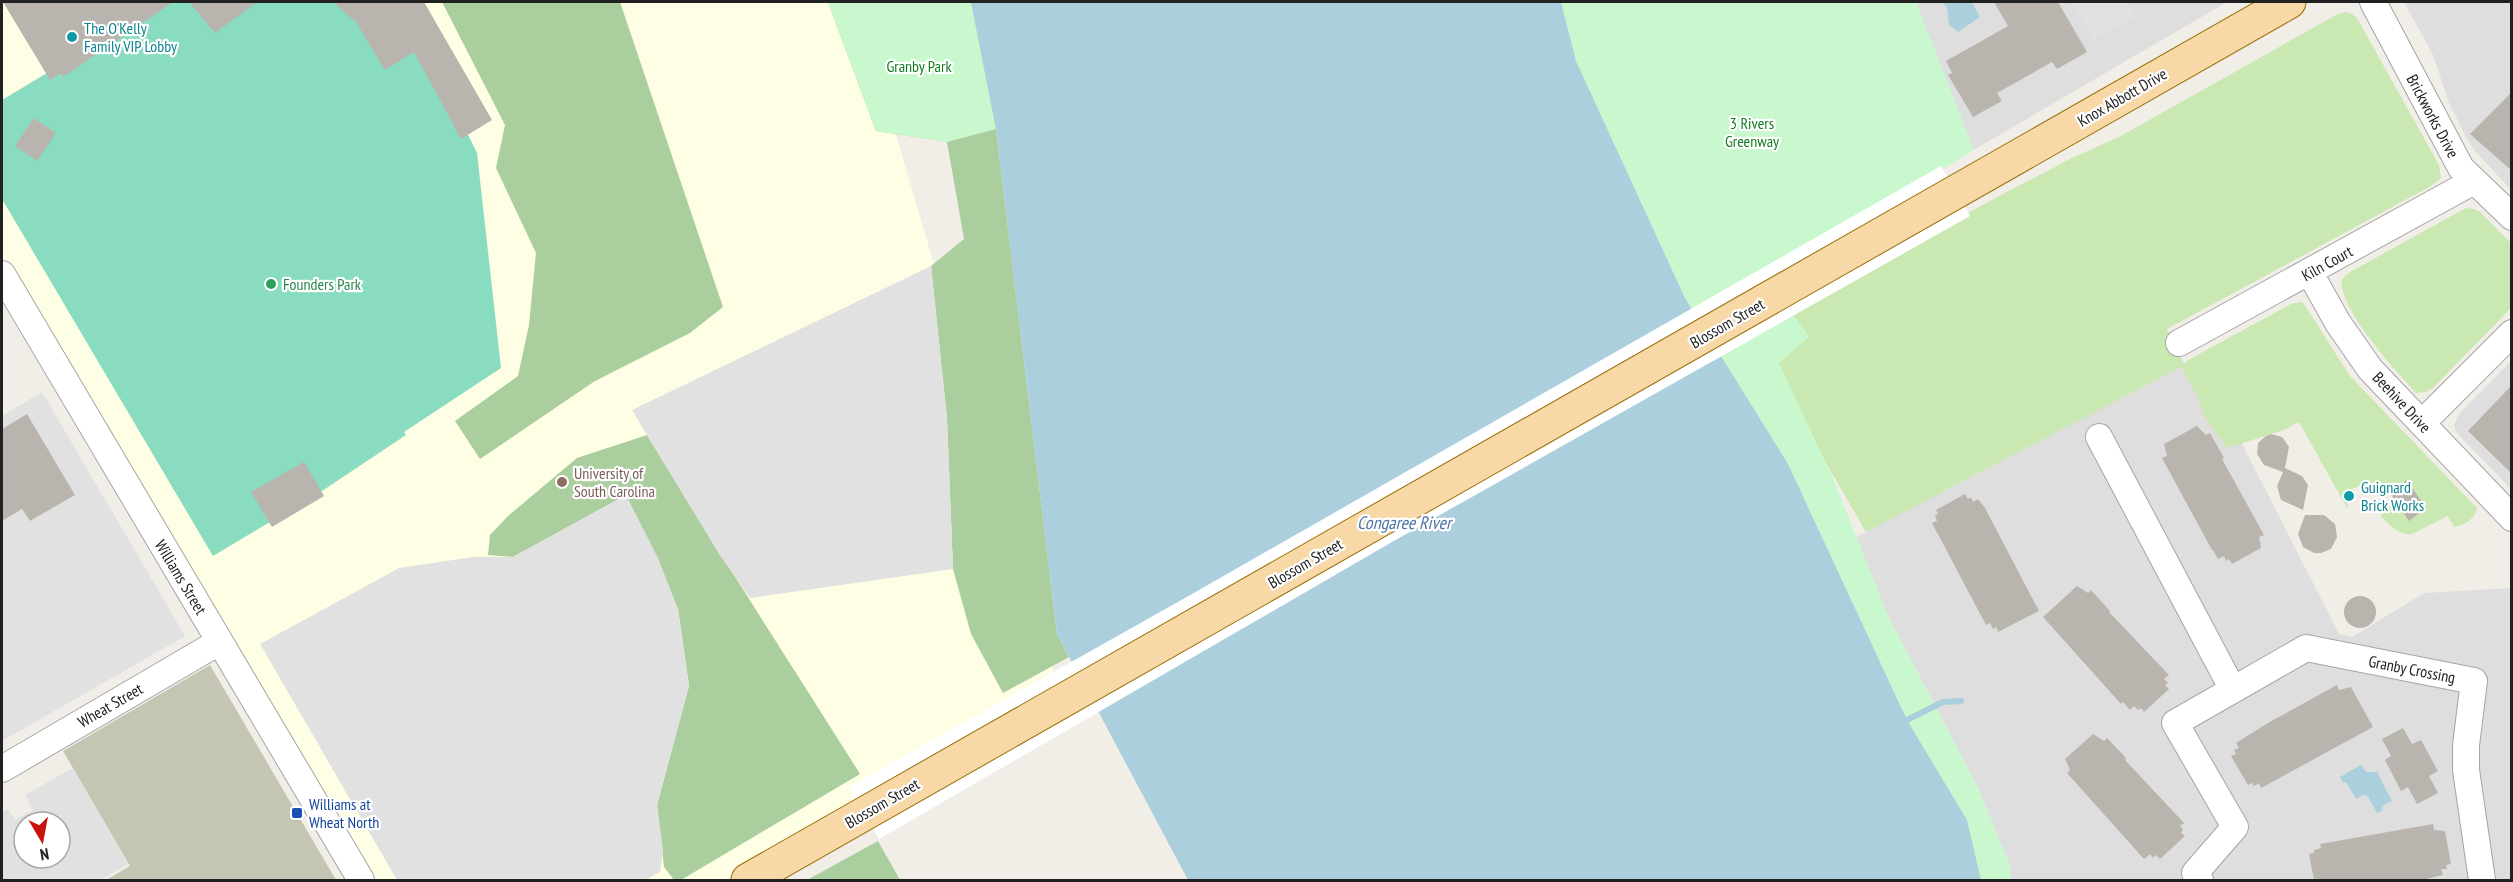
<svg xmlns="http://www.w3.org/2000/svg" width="2513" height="882" viewBox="0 0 2513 882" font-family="'PT Sans Narrow',sans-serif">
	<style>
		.residential { fill: #dfdede }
		.education { fill: #fdfee4 }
		.construction { fill: #c5c5b4 }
		.grass { fill: #cae8b1 }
		.forest { fill: #abce9f }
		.park { fill: #c9f8ce }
		.pitch { fill: #8adcc0 }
		.parking { fill: #e1e1e1; fill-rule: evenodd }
		.water { fill: #abcfdc }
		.pier { fill: #fff }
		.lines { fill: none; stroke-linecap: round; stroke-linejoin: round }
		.stream { stroke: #abcfdc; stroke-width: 6 }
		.building { fill: #bab4ae }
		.minor-casing { stroke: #a5a5a5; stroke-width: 28 }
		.major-casing { stroke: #976e07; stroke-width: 35 }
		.minor { stroke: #fff; stroke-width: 26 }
		.major { stroke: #f8d8a6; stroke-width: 33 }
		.culture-dot { fill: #0f9aa8; stroke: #fff; stroke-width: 2 }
		.leisure-dot { fill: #2e9e5b; stroke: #fff; stroke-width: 2 }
		.education-dot { fill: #8d6e63; stroke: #fff; stroke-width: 2 }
		.transit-dot { fill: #1a4fb4; stroke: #fff; stroke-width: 2 }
		.labels { text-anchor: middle; stroke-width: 4.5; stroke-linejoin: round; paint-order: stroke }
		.culture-label { font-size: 16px; fill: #0d838f; stroke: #fff; text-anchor: start }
		.park-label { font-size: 16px; fill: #117d1f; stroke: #fff }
		.street-label { font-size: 16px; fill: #212121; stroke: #fff }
		.leisure-label { font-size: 16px; fill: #27864d; stroke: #fff; text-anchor: start }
		.education-label { font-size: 16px; fill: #785e54; stroke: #fff; text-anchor: start }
		.transit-label { font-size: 16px; fill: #164399; stroke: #fff; text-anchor: start }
		.water-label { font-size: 18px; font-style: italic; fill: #4e76a6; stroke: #fff }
	</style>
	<rect width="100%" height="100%" fill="#f1eee8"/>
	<!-- residential -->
	<path class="residential" d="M1916,2h311l-257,150z
		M2404,2h107v188l-37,-40 -8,-13 -17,-34 -16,-48z
		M2511,361v128l-55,-57 -2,-7 5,-11z
		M2184,365l54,71 101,198 13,3 72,-44 87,-5v292h-500l-1,-14 -32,-78 -90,-172 -32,-79z"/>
	<!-- education -->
	<path class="education" d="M2,2h855l202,688 -320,190h-374l-363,-606z"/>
	<!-- construction -->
	<path class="construction" d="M210,665l126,215h-230l24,-14 -67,-115z"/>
	<!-- grass -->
	<path class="grass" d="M2345,12l7,2 5,4 82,147 2,13 -10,8 -264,143 17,35 4,-4 103,-56 10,-2 3,2 46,72 127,132c-1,10 -13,18 -23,19l-6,-11 -36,18c-12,2 -23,-9 -31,-18l2,-6 13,-7 13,17 17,-11 -19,-29 -18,12 -29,-6 -9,3 -4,5 1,16 -49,-88 -15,8 -57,18 -22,-31 -7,-19 -17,-31 -315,165 -85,-147 -39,-41 242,-140 88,-46 47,-21 217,-122z
		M2466,208l9,1 5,3 31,31v65l-78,80 -8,4 -9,1c-19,-21 -79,-85 -74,-114l8,-7z"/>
	<!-- forest -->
	<path class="forest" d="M442,2h178l103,305 -33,26 -95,48 -115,78 -25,-38 63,-45 11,-51 7,-72 -40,-85 9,-43z
		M828,2h143l25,127 61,505 12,23 -66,36 -32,-59 -18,-65 -6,-150 -16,-153 33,-27 -17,-97 -71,-11z
		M647,435c69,114 142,226 213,339l-179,106h-7l-10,-13 -7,-62 32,-119 -11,-77 -52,-114 -113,62 -25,-2 2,-20 18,-19 69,-58z
		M878,841l22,39h-93z"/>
	<!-- park -->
	<path class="park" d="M828,2h143l25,127 -49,13 -71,-11z
		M1561,2h355l58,148 -208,126 43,61 -30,26 53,113 56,140 90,172 32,78 1,14h-30l-14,-60 -60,-100 -119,-256 -103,-166 -109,-237z"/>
	<!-- pitch -->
	<path class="pitch" d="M165,2h237l75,151 24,215 -97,64 2,3 -84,56 -109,65 -211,-357v-99z"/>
	<!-- parking -->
	<path class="parking" d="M2071,2h56l8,15 -42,22z
		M931,266l16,153 6,150 -203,29 -31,-44 -87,-144z
		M42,392l143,244 -183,105v-220l20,-12 8,12 45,-26 -48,-81 -25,15v-13z
		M626,495l32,63 20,51 11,77 -32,119 6,45 -3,22 -15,8h-248l-137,-236 139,-76 74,-11h40z
		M73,768l55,96 -28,16h-98v-68l6,-3 7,11 18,-10 -8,-15zM24,822h36v36h-36z"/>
	<!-- water -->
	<path class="water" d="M971,2h590l15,59 109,237 103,166 119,256 60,100 14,60h-793l-131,-246 -61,-505z
		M1942,2h30l8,15 -22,15 -9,-7 -2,-18z
		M2361,765l5,7h11l15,29 -10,5 1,4 -6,3 -9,-17 -5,-1 -7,4 -10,-17 -3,1 -3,-6z"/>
	<!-- pier -->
	<path class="pier" d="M1941,166l29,50 -578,326 -513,297 -30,-52 336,-189z"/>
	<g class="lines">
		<!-- stream -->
		<path class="stream" d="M1907,720l36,-18 18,-1"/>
	</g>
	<!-- building -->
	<path class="building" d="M3,2h170l-110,75 -2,-4 -11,7z
		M189,2h68l-42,31z
		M333,2h91l68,118 -31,19 -47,-87 -29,18 -29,-48z
		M1994,2h64l29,50 -30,17 -5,-7 -55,31 5,8 -29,16 -25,-42 4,-2 -6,-12 62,-35z
		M2511,93v77l-41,-36z
		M34,118l22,15 -19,28 -22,-15z
		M2511,386v87l-43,-42z
		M27,414l48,81 -45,26 -8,-12 -20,12v-92z
		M2197,426l9,9 4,-2 14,25 -2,1 42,76 -5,2 2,11 -29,16 -3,-5 -3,2 -2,-5 -6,3 -5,-9h-1l-50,-92 5,-2 -3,-12z
		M2271,434l11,3 7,10 -4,21 17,8 6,9 -5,25 -22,-10 -4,-14 6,-14 -19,-7 -7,-11 1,-11 8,-7z
		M304,462l20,34 -52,31 -21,-35z
		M2407,480l19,28 -17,13 -20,-29z
		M1965,494l3,5 3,-2 2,5 5,-3 7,9 54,103 -41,21 -2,-5 -3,2 -3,-6 -4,2 -54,-102 5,-2 -2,-5 3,-2 -2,-4z
		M2305,515h19l11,9 2,13 -6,12 -10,4h-7l-11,-6 -5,-13z
		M2077,586l11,7 3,-3 19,21 -1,1 60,63 -5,4 4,4 -3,2 4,4 -25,23 -3,-4 -3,2 -4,-4 -4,4 -7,-8 -2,2 -78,-87z
		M2344 612a16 16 0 1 1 32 0a16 16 0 1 1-32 0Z
		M2337,685l2,5 12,-3 22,40 -112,61 -2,-5 -5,3 -2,-3 -4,2 -17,-29 5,-2 -2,-4 5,-2 -3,-5 32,-20z
		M2403,728l9,16 9,-4 17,31 -9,5 9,17 -21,11 -9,-17 -7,4 -16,-31 6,-4 -9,-17z
		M2093,734l11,7 3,-3 19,20 -1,2 59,63 -4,3 3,4 -2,3 4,3 -25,23 -4,-4 -3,3 -3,-4 -6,5 -77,-86 3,-3 -5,-11z
		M2433,824l1,6 11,1 6,33 -5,1 1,4h-6l2,6 -21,5h-108l-5,-26 5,-1v-3l7,-2 -1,-4z"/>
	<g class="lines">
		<defs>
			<path id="minor" d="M2373,2l88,166 51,49
				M2310,273l28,50 32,46 142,149
				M2,274l359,606
				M2179,343l295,-162
				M2422,423l90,-90
				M2099,437l134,253
				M2,769l217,-127
				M2200,880l-5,-7 40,-46 -60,-104 131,-75 168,33 -8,64v25l16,110"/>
			<path id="major" d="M748,880l1541,-878"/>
		</defs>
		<!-- minor casing -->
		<use href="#minor" class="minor-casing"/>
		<!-- major casing -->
		<use href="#major" class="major-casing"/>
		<!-- minor -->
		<use href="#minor" class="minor"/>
		<!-- major -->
		<use href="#major" class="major"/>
	</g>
	<!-- markers -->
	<g class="culture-dot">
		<circle cx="72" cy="37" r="6"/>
		<circle cx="2349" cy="496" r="6"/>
	</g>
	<circle class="leisure-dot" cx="271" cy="284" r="6"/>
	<circle class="education-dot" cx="562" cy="482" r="6"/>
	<rect class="transit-dot" x="291" y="807" width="12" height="12" rx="3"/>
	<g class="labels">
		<!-- culture labels -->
		<g class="culture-label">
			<text x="84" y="34">The O'Kelly<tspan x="84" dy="18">Family VIP Lobby</tspan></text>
			<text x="2361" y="493">Guignard<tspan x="2361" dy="18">Brick Works</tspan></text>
		</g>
		<!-- park labels -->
		<g class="park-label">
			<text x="919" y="72">Granby Park</text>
			<text x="1752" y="129">3 Rivers<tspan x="1752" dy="18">Greenway</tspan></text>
		</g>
		<!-- street labels -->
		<g class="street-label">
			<text transform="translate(2122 97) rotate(-30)" y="6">Knox Abbott Drive</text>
			<text transform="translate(2433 116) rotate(62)" y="6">Brickworks Drive</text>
			<text transform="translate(2327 263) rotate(-29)" y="6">Kiln Court</text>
			<text transform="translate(1727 323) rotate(-30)" y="6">Blossom Street</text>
			<text transform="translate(2402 402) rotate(47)" y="6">Beehive Drive</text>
			<text transform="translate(1305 563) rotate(-30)" y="6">Blossom Street</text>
			<text transform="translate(181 577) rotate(59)" y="6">Williams Street</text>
			<text transform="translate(2412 669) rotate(11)" y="6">Granby Crossing</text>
			<text transform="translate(110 705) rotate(-30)" y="6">Wheat Street</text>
			<text transform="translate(882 803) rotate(-30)" y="6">Blossom Street</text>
		</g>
		<!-- leisure labels -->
		<g class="leisure-label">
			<text x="283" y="290">Founders Park</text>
		</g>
		<!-- education labels -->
		<g class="education-label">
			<text x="574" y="479">University of<tspan x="574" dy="18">South Carolina</tspan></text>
		</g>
		<!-- transit labels -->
		<g class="transit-label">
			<text x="309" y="810">Williams at<tspan x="309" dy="18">Wheat North</tspan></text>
		</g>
		<!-- water labels -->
		<g class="water-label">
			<text x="1404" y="529">Congaree River</text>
		</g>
	</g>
	<!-- border -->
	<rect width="2513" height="882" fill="none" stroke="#212121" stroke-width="6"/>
	<!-- north arrow -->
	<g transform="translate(42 840) rotate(170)"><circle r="28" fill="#ffffff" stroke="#a6a6a6" stroke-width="1.5"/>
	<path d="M0-4.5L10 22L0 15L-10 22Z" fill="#c91209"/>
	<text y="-9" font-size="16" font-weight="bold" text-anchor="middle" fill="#212121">N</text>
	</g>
</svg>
